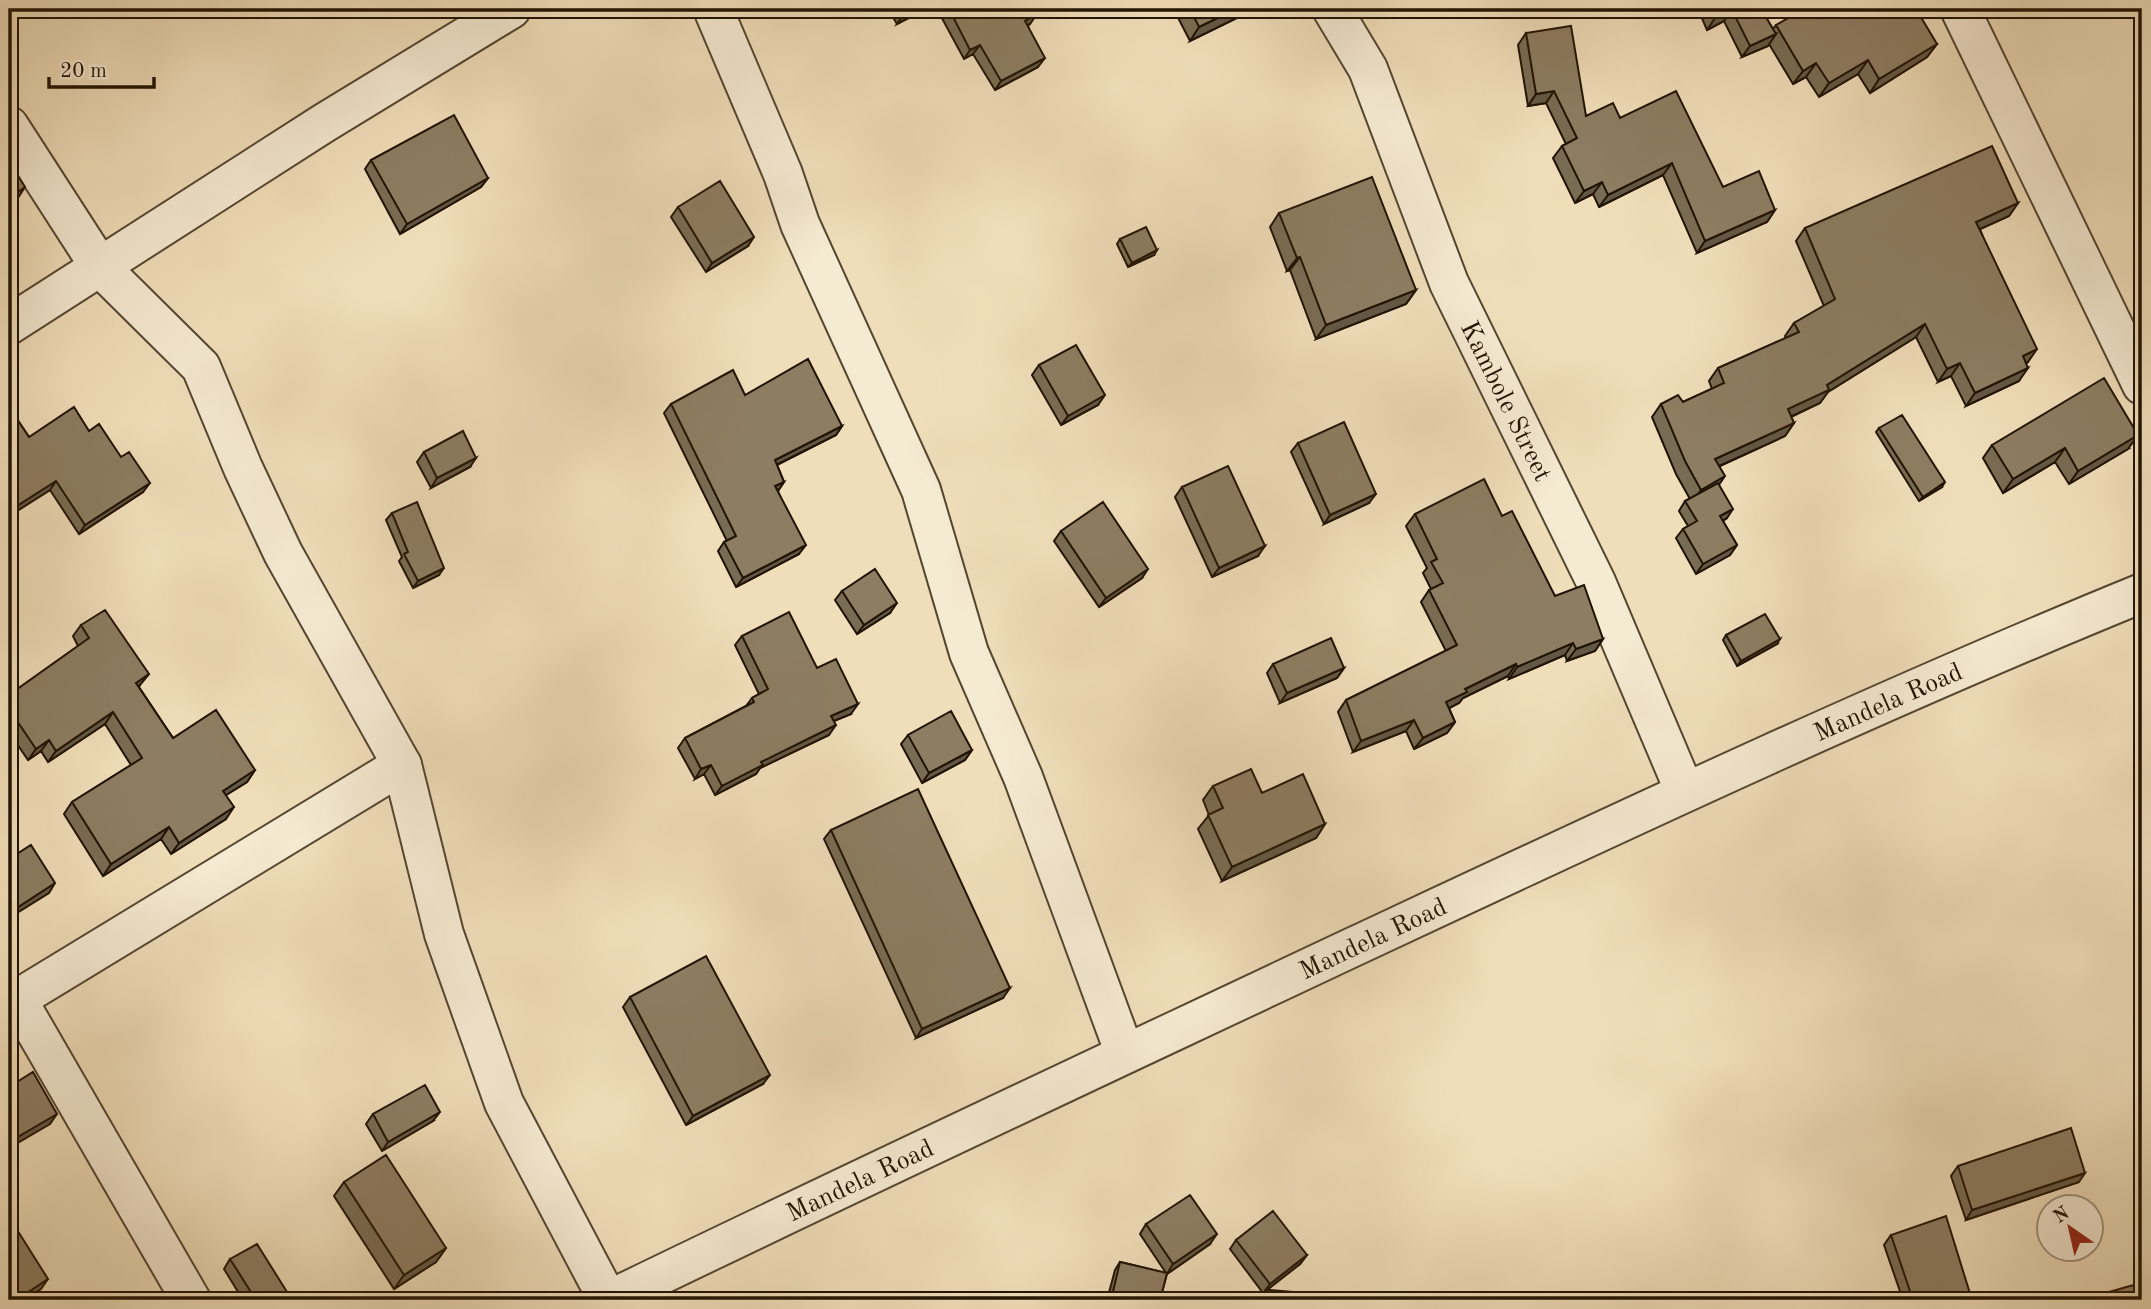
<svg xmlns="http://www.w3.org/2000/svg" width="2151" height="1309" viewBox="0 0 2151 1309" font-family="'Old Standard TT',serif">
	<style>
		.lines { fill: none; stroke-linecap: round; stroke-linejoin: round }
		.minor-casing { stroke: #554630; stroke-width: 42 }
		.minor { stroke: #f5ead2; stroke-width: 38 }
		.wall { fill: #796c54; stroke: #211302; stroke-width: 2 }
		.shaded-wall { fill: #635845; stroke: #211302; stroke-width: 2 }
		.building { fill: #8d7d62; stroke: #211302; stroke-width: 2 }
		.labels { text-anchor: middle; stroke-width: 5; stroke-linejoin: round; paint-order: stroke }
		.street-label { font-size: 26px; fill: #211302; stroke: #f5ead2 }
	</style>
	<rect width="100%" height="100%" fill="#f0deba"/>
	<filter id="stains"><feTurbulence type="fractalNoise" baseFrequency=".00286" numOctaves="4"/><feColorMatrix values="0 0 0 0 .2 0 0 0 0 .09 0 0 0 0 .02 0 0 0 .5 -.17"/></filter>
	<radialGradient id="worn" r=".72"><stop offset=".6" stop-color="#630" stop-opacity="0"/><stop offset="1" stop-color="#630" stop-opacity=".3"/></radialGradient>
	<g class="lines">
		<defs>
			<g id="minor">
				<path d="M713,9l70,165 17,50 121,266 48,163 54,124 102,277"/>
				<path id="s1" d="M1332,9l36,60 81,214 147,299 89,210"/>
				<path d="M1960,9l182,376"/>
				<path d="M9,126l91,141 101,100 42,101 40,85 119,212 42,169 60,169 104,197"/>
				<path d="M9,325l315,-202 187,-114"/>
				<path d="M17,999l174,301"/>
				<path d="M9,1004l393,-239"/>
				<path id="s2" d="M609,1300c247,-120 496,-236 744,-353 261,-122 522,-245 789,-354"/>
			</g>
		</defs>
		<!-- minor casing -->
		<use href="#minor" class="minor-casing"/>
		<!-- minor -->
		<use href="#minor" class="minor"/>
	</g>
	<!-- wall -->
	<path class="wall" d="M57,9h18l-12,8z
		M888,9h38l-29,15z
		M937,9h97l-4,15 -2,1 10,42 -43,23 -22,-36 -9,5z
		M1175,9h80l-65,32 -16,-31z
		M1698,9h63l12,20 3,-4 161,19 -10,13 -57,36 -12,-19 -39,23 -13,-20 -13,7 -24,-40 -1,2 -26,11 -18,-36 -17,9z
		M1526,33l60,83 34,2 103,69 52,23 -8,12 -70,31 -34,-78 -64,32 -6,-13 -18,9 -22,-45 9,-12 4,-2 -20,-41 -18,3 -10,-61z
		M371,160l117,18 -7,9 -81,47 -35,-65z
		M2018,203l-9,13 -29,13 48,133 -2,1 -7,18 -53,25 -15,-30 -13,6 -22,-45 -88,55 -8,11 -29,14 3,6 -9,13 -65,30 -1,19 8,33 -4,3 14,24 -7,10 -34,19 -20,-36 7,-9 5,-3 -9,-15 6,-10 5,-2 -14,-25 -24,-57 9,-13 22,-2 29,-13 -3,-8 9,-13 68,-30 -1,-2 9,-13 30,-17 -28,-65 9,-13z
		M678,207l70,39 -42,26 -35,-55z
		M1279,213l137,77 -10,14 -90,35 -26,-69 -3,1 -17,-44z
		M1120,239l34,16 -26,12 -11,-23z
		M1039,365l59,40 -37,20 -29,-50z
		M745,395l97,31 -6,9 -59,30 7,17 -6,9 21,63 -63,33 -18,-36 6,-9 3,-1 -63,-128 7,-9z
		M9,407l20,30 60,-6 54,61 -64,42 -29,-44 -41,26z
		M1879,428l63,59 -23,14 -43,-69z
		M1298,443l71,60 -45,21 -33,-72z
		M1992,445l136,4 -59,35 -14,-22 -52,31 -20,-35z
		M424,452l46,15 -39,21 -14,-26z
		M1182,487l76,69 -46,21 -37,-80z
		M392,513l47,62 -26,13 -14,-27 3,-4 -16,-37z
		M1415,514l87,2 53,80 48,43 -8,12 -28,10 -2,-6 -56,24 -1,-3 -45,22 -4,5 -10,5 6,14 -8,11 -33,16 -8,-18 -53,21 -15,-40 8,-12 100,-49 -25,-49 8,-12 2,-1 -8,-16 4,-5 -21,-42z
		M1061,531l81,47 -43,29 -45,-66z
		M842,591l48,22 -33,21 -22,-34z
		M81,625l59,60 -1,2 34,51 82,32 -8,12 -21,13v24l-55,35 -10,-15 -58,37 -39,-62 8,-12 59,-37 -26,-41 -57,38 -7,-11 -13,9 -19,-28v-37l69,-49 -5,-10z
		M1726,635l51,9 -40,22 -14,-26z
		M742,636l75,32 34,46 -17,7 -5,14 -69,33 -4,6 -41,21 -11,-21 -9,5 -17,-31 7,-10 61,-32 6,-8 7,-4 -24,-49z
		M1273,664l71,4 -7,10 -57,25 -13,-30z
		M908,735l64,15 -7,10 -43,23 -21,-39z
		M1213,786l49,7 63,31 -9,14 -94,43 -24,-52 11,-14 -6,-15z
		M831,830l172,168 -87,40 -92,-199z
		M630,997l133,87 -77,41 -63,-118z
		M373,1114l60,7 -51,30 -16,-27z
		M1958,1166l121,16 -113,38 -15,-44z
		M344,1182l102,66 -10,14 -42,27 -60,-93z
		M1146,1224l64,20 -43,30 -7,26h-53l8,-30 5,-8 46,11 -26,-39z
		M1891,1235l81,65h-69l-19,-55z
		M1236,1240l71,15 -7,9 -37,29 -33,-44z
		M230,1259l62,41h-49l-19,-31z
		M1269,1290l47,10h-54z"/>
	<!-- shaded-wall -->
	<path class="shaded-wall" d="M69,9h6l-12,8z
		M915,9h11l-29,15 6,-9z
		M1236,9h19l-65,32 9,-14z
		M1732,10l-8,11 -17,9 8,-12z
		M1037,14l-7,10 -11,6 6,-9z
		M1776,34l-8,12 -26,11 8,-11z
		M1937,44l-10,13 -57,36 9,-14z
		M980,45l-7,9 -9,5 6,-9z
		M1045,58l-7,9 -43,23 6,-9z
		M1868,60l-10,14 -39,23 10,-14z
		M1816,63l-10,14 -13,7 10,-13z
		M1554,91l-8,12 -18,3 8,-12z
		M1672,163l-9,12 -64,32 9,-12z
		M488,178l-7,9 -81,47 7,-10z
		M1602,182l-9,12 -18,9 9,-12z
		M25,187l-9,14 -7,4v-7z
		M2018,203l-9,13 -42,19 9,-13z
		M1775,210l-8,12 -70,31 8,-12z
		M754,237l-6,9 -42,26 6,-9z
		M1157,250l-3,5 -26,12 4,-4z
		M1300,257l-10,13 -3,1 10,-13z
		M1416,290l-10,14 -90,35 10,-14z
		M1925,324l-9,13 -88,55 -8,11 -41,19 9,-13z
		M2037,349l-9,13 -14,7 9,-13z
		M1960,363l-9,13 -13,6 9,-13z
		M2028,368l-9,13 -53,25 9,-13z
		M1105,395l-7,10 -37,20 7,-9z
		M1794,423l-9,13 -79,36 9,-13z
		M842,426l-6,9 -68,34 7,-9z
		M2138,435l-10,14 -59,35 9,-13z
		M2065,448l-10,14 -52,31 10,-14z
		M476,458l-6,9 -39,21 6,-10z
		M1725,476l-9,13 -24,14 9,-13z
		M56,481l-6,9 -41,26v-5z
		M784,482l-6,9 -3,-5z
		M1945,482l-3,5 -23,14 4,-4z
		M150,483l-7,9 -64,42 6,-9z
		M1376,494l-7,9 -45,21 6,-9z
		M1733,509l-6,9 -14,8 7,-10z
		M806,545l-7,9 -63,33 7,-9z
		M1737,545l-7,10 -34,19 7,-10z
		M1265,546l-7,10 -46,21 7,-9z
		M444,568l-5,7 -26,13 5,-7z
		M1148,569l-6,9 -43,29 7,-9z
		M897,603l-7,10 -33,21 7,-9z
		M1603,639l-8,12 -28,10 9,-12z
		M1780,639l-3,5 -40,22 4,-5z
		M1573,643l-8,12 -56,24 8,-12z
		M1516,664l-8,12 -45,22 -4,5 -21,11 8,-12 19,-13z
		M1344,668l-7,10 -57,25 7,-10z
		M149,674l-9,11 -12,9 8,-11z
		M858,704l-7,10 -27,11 7,-9z
		M113,712l-8,12 -57,38 8,-11z
		M1414,720l-8,11 -53,21 8,-11z
		M1455,722l-8,11 -33,16 9,-11z
		M836,725l-7,10 -69,33 -4,6 -41,21 7,-9 39,-24z
		M49,740l-8,11 -13,9 8,-11z
		M972,750l-7,10 -43,23 7,-10z
		M711,765l-7,9 -9,5 6,-10z
		M255,770l-8,12 -32,20 8,-11z
		M234,807l-8,12 -55,35 8,-11z
		M1325,824l-9,14 -94,43 10,-14z
		M169,827l-8,12 -58,37 8,-12z
		M55,883l-6,10 -40,25v-5z
		M1010,988l-7,10 -87,40 6,-9z
		M770,1075l-7,9 -77,41 7,-9z
		M440,1112l-7,9 -51,30 6,-9z
		M57,1114l-7,10 -41,24v-6z
		M2085,1173l-6,9 -113,38 6,-10z
		M1217,1234l-7,10 -43,30 6,-10z
		M446,1248l-10,14 -42,27 10,-14z
		M1307,1255l-7,9 -37,29 7,-9z
		M48,1279l-7,10 -17,11h-8z"/>
	<!-- building -->
	<path class="building" d="M900,9h15l-12,6z
		M949,9h85l3,5 -12,7 20,37 -44,23 -21,-36 -10,5z
		M1190,9h46l-37,18z
		M1711,9h50l15,25 -26,12 -18,-36 -17,8z
		M1804,9h112l21,35 -58,35 -11,-19 -39,23 -13,-20 -13,8 -27,-46z
		M1571,26l15,90 27,-13 7,15 56,-27 47,96 36,-16 16,39 -70,31 -33,-78 -64,32 -6,-13 -18,9 -22,-45 15,-8 -23,-47 -18,3 -10,-61z
		M454,115l34,63 -81,46 -36,-64z
		M1992,146l26,57 -42,19 61,127 -14,7 5,12 -53,25 -15,-30 -13,6 -22,-45 -98,61 2,5 -41,19 6,14 -79,36 10,17 -24,14 -16,-29 -24,-57 17,-9 5,7 41,-19 -6,-15 81,-36 -5,-9 41,-24 -30,-71z
		M9,161l16,26 -16,11z
		M1372,177l44,113 -90,35 -26,-68 -3,1 -18,-45z
		M720,181l34,56 -42,26 -34,-56z
		M1146,227l11,23 -25,13 -12,-24z
		M1076,345l29,50 -37,21 -29,-51z
		M808,359l34,67 -67,34 9,22 -9,4 31,59 -63,33 -19,-36 12,-6 -65,-132 62,-34 12,25z
		M2104,378l34,57 -60,36 -13,-23 -52,31 -21,-34z
		M9,407l20,30 45,-30 15,24 10,-7 22,33 8,-5 21,31 -65,42 -29,-44 -47,30z
		M1902,415l43,67 -22,15 -44,-69z
		M1344,422l32,72 -46,21 -32,-72z
		M463,431l13,27 -39,20 -13,-26z
		M1228,466l37,80 -46,22 -37,-81z
		M1484,479l18,37 10,-5 43,85 29,-11 19,54 -27,10 -3,-6 -56,24 -1,-3 -51,25 2,3 -21,10 9,20 -32,16 -9,-18 -53,21 -15,-41 111,-55 -28,-55 14,-7 -12,-21 6,-3 -22,-45z
		M1718,483l15,26 -13,7 17,29 -34,19 -20,-35 14,-8 -12,-20z
		M417,502l27,66 -26,13 -14,-27 4,-2 -16,-39z
		M1103,502l45,67 -42,29 -45,-67z
		M875,569l22,34 -33,22 -22,-34z
		M105,610l44,64 -13,9 37,55 43,-28 39,60 -32,21 11,16 -55,36 -10,-16 -58,37 -39,-62 70,-44 -29,-46 -57,39 -7,-11 -13,9 -27,-40v-14l80,-57 -8,-13z
		M789,612l28,56 19,-9 22,45 -27,12 5,9 -75,37 2,3 -41,21 -11,-21 -10,4 -16,-31 69,-36 -2,-4 16,-9 -26,-53z
		M1765,614l15,25 -39,22 -15,-26z
		M1331,638l13,30 -57,25 -14,-29z
		M951,711l21,39 -43,23 -21,-38z
		M1251,769l11,24 41,-19 22,50 -93,43 -24,-52 15,-7 -10,-22z
		M918,789l92,199 -88,41 -91,-199z
		M31,845l24,38 -46,30v-54z
		M706,956l64,119 -77,41 -63,-119z
		M33,1072l24,42 -48,28v-55z
		M425,1085l15,27 -52,30 -15,-28z
		M2071,1128l14,45 -113,37 -14,-44z
		M386,1155l60,93 -42,27 -60,-93z
		M1190,1195l27,39 -44,30 -27,-40z
		M1273,1211l34,44 -37,29 -34,-44z
		M1946,1216l26,84h-59l-22,-65z
		M9,1217l39,62 -32,21h-7z
		M257,1244l35,56h-36l-26,-41z
		M1120,1262l47,11 -7,27h-49z
		M2137,1284l5,16h-61z
		M1269,1290l47,4v6h-48z"/>
	<g class="labels">
		<!-- street labels -->
		<g class="street-label">
			<text dy="9" stroke="none"><textPath href="#s1" startOffset="430">Kambole Street</textPath></text>
			<text dy="9" stroke="none"><textPath href="#s2" startOffset="1412">Mandela Road</textPath></text>
			<text dy="9" stroke="none"><textPath href="#s2" startOffset="845">Mandela Road</textPath></text>
			<text dy="9" stroke="none"><textPath href="#s2" startOffset="278">Mandela Road</textPath></text>
		</g>
	</g>
	<!-- margin -->
	<rect width="2151" height="1309" fill="none" stroke="#f0deba" stroke-width="35"/>
	<rect x="10" y="10" width="2130" height="1288" fill="none" stroke="#211302" stroke-width="3.5"/>
	<rect x="18" y="18" width="2116" height="1274" fill="none" stroke="#211302" stroke-width="2"/>
	<!-- north arrow -->
	<g transform="translate(2070 1228) rotate(326)"><circle r="33" fill="#f5ead2" stroke="#a0947f" stroke-width="2"/>
	<path d="M0-5L12 26L0 18L-12 26Z" fill="#8f2418"/>
	<text y="-10" font-size="19" font-weight="bold" text-anchor="middle" fill="#211302">N</text>
	</g>
	<!-- scale -->
	<path d="M49 77v10h105v-10" fill="none" stroke="#211302" stroke-width="3.5"/>
	<text x="60" y="77" font-size="21" fill="#211302" stroke="#f5ead2" stroke-width="5" paint-order="stroke">20 m</text>
	<rect width="100%" height="100%" filter="url(#stains)"/>
	<rect width="100%" height="100%" fill="url(#worn)"/>
</svg>
